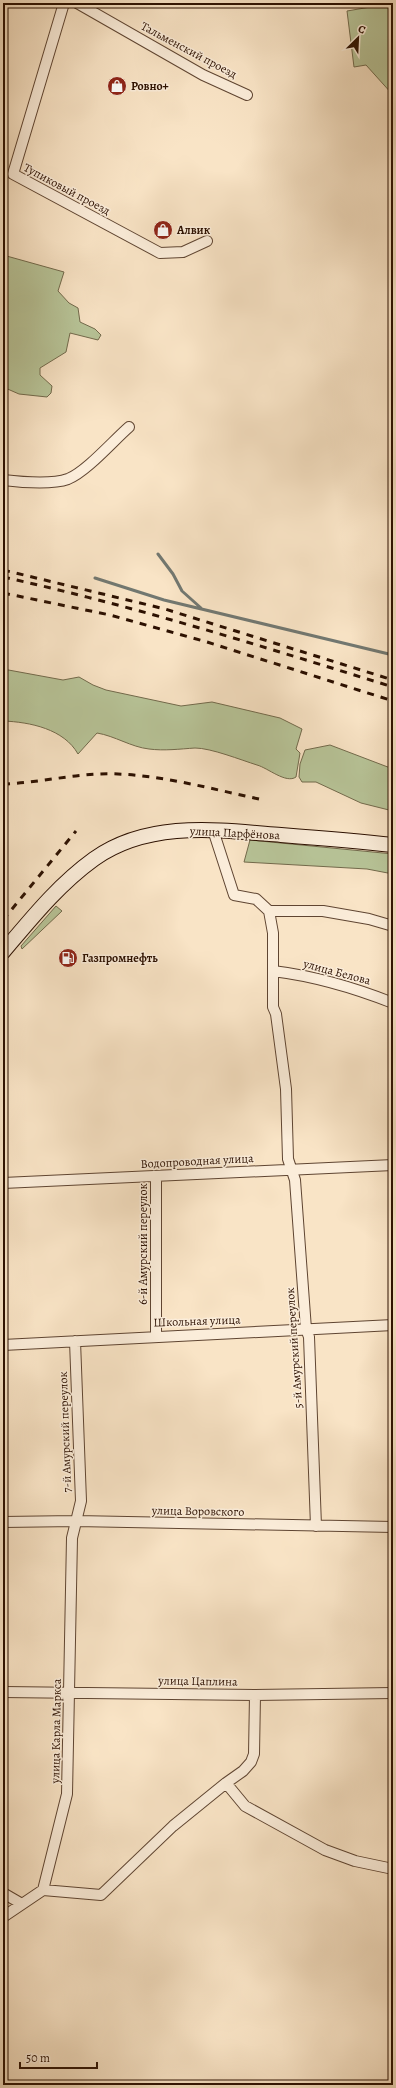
<svg xmlns="http://www.w3.org/2000/svg" width="396" height="2088" viewBox="0 0 396 2088" font-family="Alegreya,serif">
	<style>
		.green { fill: #b8c599; stroke: #726a4c }
		.lines { fill: none; stroke-linecap: round; stroke-linejoin: round }
		.stream { stroke: #727871; stroke-width: 3 }
		.minor-casing { stroke: #5f4532; stroke-width: 12 }
		.secondary-casing { stroke: #2c1000; stroke-width: 16 }
		.minor { stroke: #fbedda; stroke-width: 10 }
		.secondary { stroke: #fbedda; stroke-width: 14 }
		.rail { stroke: #2c1000; stroke-width: 3; stroke-dasharray: 7 7; stroke-linecap: butt }
		.labels { text-anchor: middle; stroke-width: 3; stroke-linejoin: round; paint-order: stroke }
		.street-label { font-size: 12px; fill: #2c1000; stroke: #fbedda }
		.poi-label { font-size: 12px; font-weight: bold; fill: #2c1000; stroke: #fbedda; text-anchor: start }
	</style>
	<rect width="100%" height="100%" fill="#f9e4c6"/>
	<filter id="stains"><feTurbulence type="fractalNoise" baseFrequency=".005" numOctaves="4"/><feColorMatrix values="0 0 0 0 .2 0 0 0 0 .09 0 0 0 0 .02 0 0 0 .5 -.17"/></filter>
	<radialGradient id="worn" r=".72"><stop offset=".6" stop-color="#630" stop-opacity="0"/><stop offset="1" stop-color="#630" stop-opacity=".3"/></radialGradient>
	<!-- green -->
	<path class="green" d="M382,3h11v92l-27,-30 -12,2 -7,-56 35,-6z
		M3,255l61,17 -6,19 11,12 9,5 2,14 15,7 6,6 -3,5 -28,-7 -4,19 -26,16v7l12,11 -1,7 -4,4 -28,-3 -16,-7z
		M3,669l60,11 16,-3 14,8 13,5 75,16 31,-4 68,16 22,11 -6,20 4,4 -4,24c-10,7 -28,-9 -39,-12 -16,-5 -46,-17 -62,-17 -15,1 -31,3 -46,1 -18,-2 -34,-13 -52,-16l-19,21c-14,-25 -48,-32 -75,-33z
		M330,745l63,24v42l-32,-8 -45,-21h-14l-3,-5 1,-13 5,-14z
		M250,840l143,14v20l-26,-5 -123,-7z
		M56,906l6,5 -40,38 -1,-3z"/>
	<g class="lines">
		<!-- stream -->
		<path class="stream" d="M158,554l15,20 9,17 19,17
			M95,578l69,22 229,55"/>
		<defs>
			<path id="minor" d="M64,3l-51,171 147,79 23,-1 24,-11
				M77,3l126,72 44,20
				M3,480c17,2 48,5 65,-1 18,-7 45,-38 61,-52
				M213,830l21,65 22,4 13,12 4,22v74l3,7 10,75 2,70 7,21 11,149 3,8 7,189
				M269,911h54l46,8 24,7
				M273,971c41,5 82,17 120,32
				M3,1183l390,-18
				M156,1336v-160
				M3,1345l390,-20
				M3,1522l73,-1 317,6
				M3,1692l252,3 138,-2
				M226,1783l19,23 80,44 30,11 38,8
				M43,1890l58,5 72,-69 53,-43 17,-12 8,-9 3,-8 1,-59
				M3,1893l19,11
				M3,1917l40,-27 24,-96 5,-256 9,-37 -6,-160"/>
			<path id="secondary" d="M3,952c28,-33 55,-67 91,-93 55,-39 124,-29 187,-24 38,3 75,6 112,10"/>
		</defs>
		<!-- minor casing -->
		<use href="#minor" class="minor-casing"/>
		<!-- secondary casing -->
		<use href="#secondary" class="secondary-casing"/>
		<!-- minor -->
		<use href="#minor" class="minor"/>
		<!-- secondary -->
		<use href="#secondary" class="secondary"/>
		<!-- rail -->
		<path class="rail" d="M3,570l162,39 228,71
			M3,577c132,29 261,70 390,110
			M3,593l107,22 97,27 186,59
			M3,784c39,-1 76,-12 115,-10 47,2 94,15 141,25
			M3,920l73,-89"/>
	</g>
	<!-- icons -->
	<defs>
		<symbol id="shop-disc" viewBox="-11 -11 22 22"><circle r="9.5" fill="#8f2418" stroke="#fbedda"/><path d="M-5-2.5h2.3a2.7 3.5 0 0 1 5.4 0H5L5.5 6h-11ZM-1.5-2.5h3a1.5 2.3 0 0 0-3 0Z" fill="#fff"/></symbol>
		<symbol id="fuel-disc" viewBox="-11 -11 22 22"><circle r="9.5" fill="#8f2418" stroke="#fbedda"/><path d="M-5.5-6h7V0h2V4h1.3V-2.5L3-4.5l.8-.8L6-3V5H2.5V1h-1V6h-7ZM-4.2-4.7v3.2H.2V-4.7Z" fill="#fff"/></symbol>
	</defs>
	<g fill-rule="evenodd">
		<use href="#shop-disc" x="106" y="75" width="22" height="22"/>
		<use href="#shop-disc" x="152" y="219" width="22" height="22"/>
		<use href="#fuel-disc" x="57" y="947" width="22" height="22"/>
	</g>
	<g class="labels">
		<!-- street labels -->
		<g class="street-label">
			<text transform="translate(189 50) rotate(28)" y="4">Тальменский проезд</text>
			<text transform="translate(67 189) rotate(28)" y="4">Тупиковый проезд</text>
			<text transform="translate(235 833) rotate(3)" y="4">улица Парфёнова</text>
			<text transform="translate(337 972) rotate(15)" y="4">улица Белова</text>
			<text transform="translate(197 1161) rotate(-3)" y="4">Водопроводная улица</text>
			<text transform="translate(143 1244) rotate(-90)" y="4">6-й Амурский переулок</text>
			<text transform="translate(197 1321) rotate(-2)" y="4">Школьная улица</text>
			<text transform="translate(294 1348) rotate(-94)" y="4">5-й Амурский переулок</text>
			<text transform="translate(65 1432) rotate(-92)" y="4">7-й Амурский переулок</text>
			<text transform="translate(198 1511) rotate(1)" y="4">улица Воровского</text>
			<text transform="translate(198 1681) rotate(1)" y="4">улица Цаплина</text>
			<text transform="translate(56 1731) rotate(-89)" y="4">улица Карла Маркса</text>
		</g>
		<!-- poi labels -->
		<g class="poi-label">
			<text x="131" y="90">Ровно+</text>
			<text x="177" y="234">Алвик</text>
			<text x="82" y="962">Газпромнефть</text>
		</g>
	</g>
	<!-- margin -->
	<rect width="396" height="2088" fill="none" stroke="#f9e4c6" stroke-width="16"/>
	<rect x="4" y="4" width="388" height="2080" fill="none" stroke="#2c1000" stroke-width="2"/>
	<rect x="8" y="8" width="380" height="2072" fill="none" stroke="#2c1000"/>
	<!-- north arrow -->
	<g transform="translate(358 38) rotate(24)" stroke="#fbedda" stroke-width="3" paint-order="stroke">
	<path d="M0-3L7 15L0 10L-7 15Z" fill="#2c1000"/>
	<text y="-6" font-size="11" font-weight="bold" text-anchor="middle" fill="#2c1000">С</text>
	</g>
	<!-- scale -->
	<path d="M20 2062v6h77v-6" fill="none" stroke="#2c1000" stroke-width="2"/>
	<text x="26" y="2062" font-size="12" fill="#2c1000" stroke="#fbedda" stroke-width="3" paint-order="stroke">50 m</text>
	<rect width="100%" height="100%" filter="url(#stains)"/>
	<rect width="100%" height="100%" fill="url(#worn)"/>
</svg>
